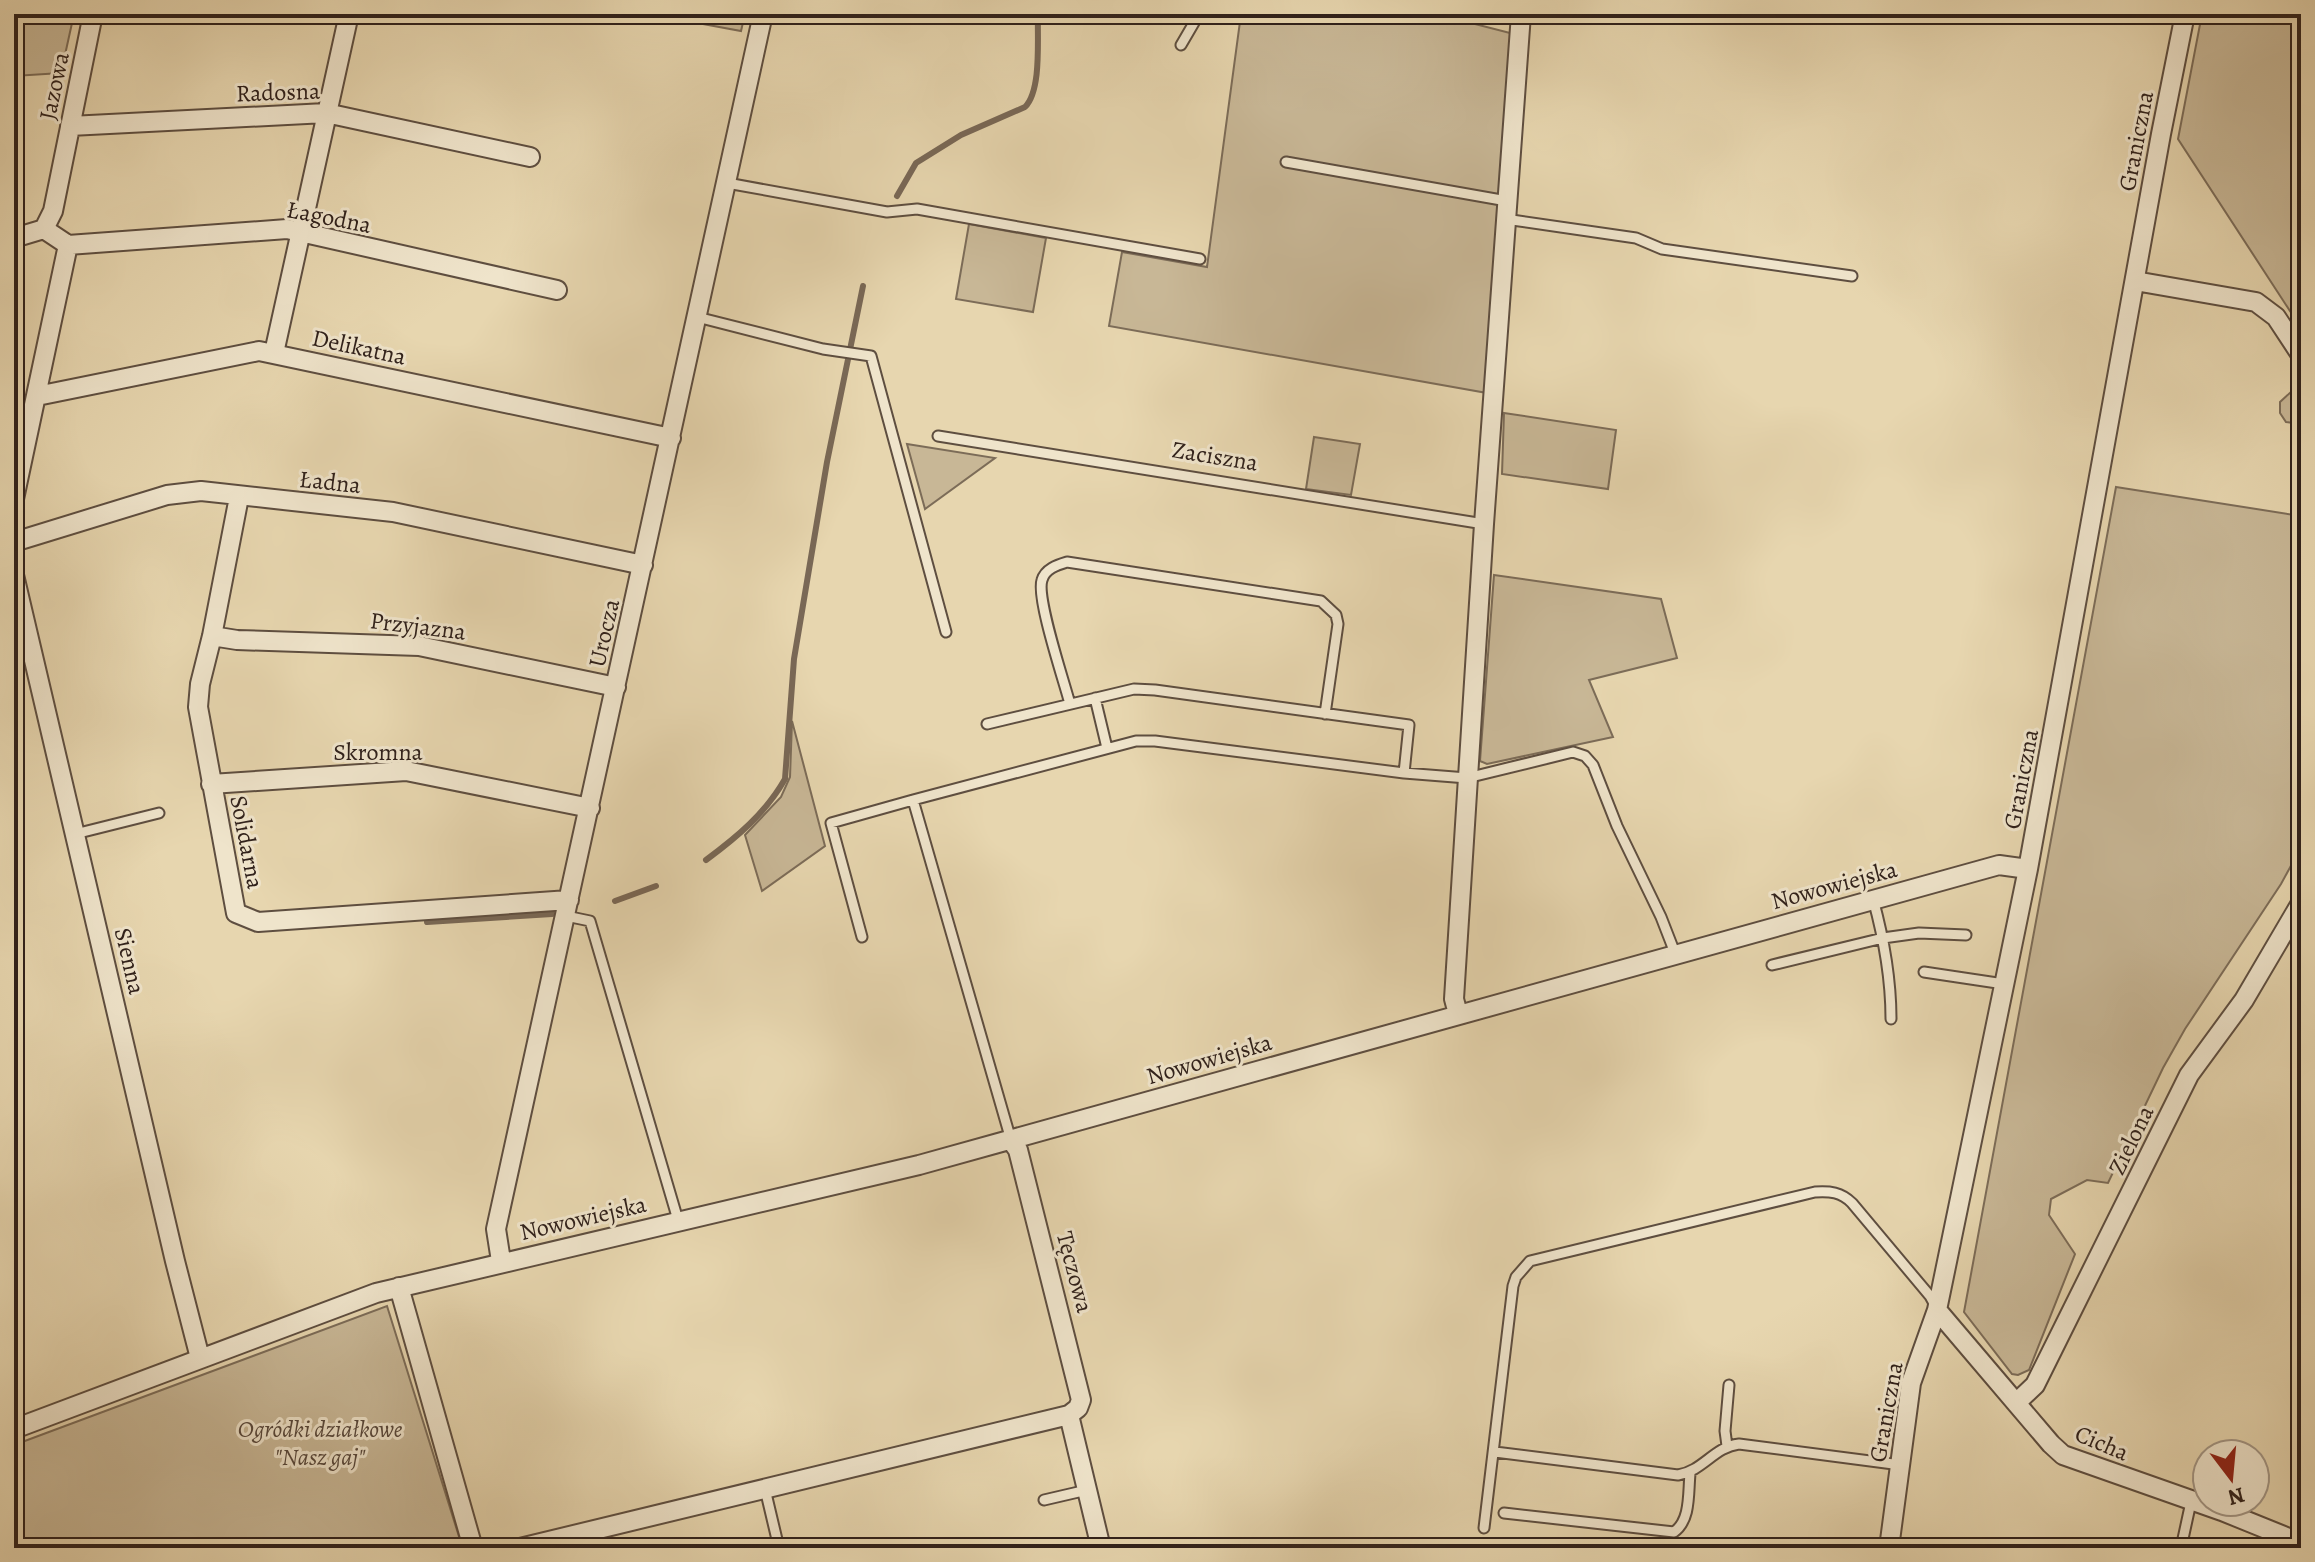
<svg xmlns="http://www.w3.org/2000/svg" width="2315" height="1562" viewBox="0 0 2315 1562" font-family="Alegreya,serif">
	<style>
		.green { fill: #c8b796; stroke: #7c6c58; stroke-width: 2 }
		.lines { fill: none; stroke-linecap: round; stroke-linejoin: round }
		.stream { stroke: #796856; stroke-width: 6 }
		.service-casing { stroke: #5e4e40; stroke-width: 13 }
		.minor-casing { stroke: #5e4e40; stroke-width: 22 }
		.service { stroke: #efe4cb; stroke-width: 9 }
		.minor { stroke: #efe4cb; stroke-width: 18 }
		.labels { text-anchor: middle; stroke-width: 6; stroke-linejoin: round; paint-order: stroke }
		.street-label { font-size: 24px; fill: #30211b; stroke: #efe4cb }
		.park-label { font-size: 24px; font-style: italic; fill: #56463a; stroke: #efe4cb }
	</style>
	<rect width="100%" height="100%" fill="#e7d6af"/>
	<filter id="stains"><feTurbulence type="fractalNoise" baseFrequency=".0025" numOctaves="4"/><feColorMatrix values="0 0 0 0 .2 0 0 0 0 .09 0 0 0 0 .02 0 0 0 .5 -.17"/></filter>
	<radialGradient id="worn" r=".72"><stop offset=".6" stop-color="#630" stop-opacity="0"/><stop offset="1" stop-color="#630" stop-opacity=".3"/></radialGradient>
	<!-- green -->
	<path class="green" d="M14,14h60l-13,59 -47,3z
		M649,14h96l-4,17z
		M1241,14h195l78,20 -27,359 -378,-67 13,-74 85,15z
		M2202,14h65l34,7v307l-123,-189z
		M969,224l77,14 -13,74 -77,-13z
		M2292,391l9,1v32l-15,-2 -6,-9v-11z
		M1504,413l112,17 -8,59 -106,-15z
		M1314,437l46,7 -9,51 -45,-6z
		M907,444l88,14 -70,51z
		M2116,487l185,29c0,31 -4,57 0,87l-1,246 -19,35 -96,145 -22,39 -55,115 -21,-3 -36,19 -2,16 26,39 -46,116 -11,5 -6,-1 -48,-62z
		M1494,575l167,24 16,59 -88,22 24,57 -126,27 -7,-3z
		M792,721l33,125 -63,45 -17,-56 36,-38 9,-20z
		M387,1306l74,237 -5,5h-442v-103z"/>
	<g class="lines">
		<!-- stream -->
		<path class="stream" d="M897,196l19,-33 45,-28 64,-28c17,-17 12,-69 13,-93
			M706,860c31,-23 59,-46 79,-81l9,-120 33,-197 36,-176
			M615,901l41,-15
			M427,922l125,-8"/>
		<defs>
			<path id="service" d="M1181,45l14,-24 1,-7
				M1286,162l221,39
				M727,183l160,29 30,-3 283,50
				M1505,219l131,19 26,11 190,27
				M697,317l126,32 48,7 75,276
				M938,436l546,88
				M1095,698l12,50
				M1070,704c-6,-23 -34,-106 -28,-124 3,-11 15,-15 25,-18l254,39 15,14 2,9 -13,90
				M987,724l147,-35 21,1 254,35 -5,48
				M75,834l84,-21
				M1873,899c11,40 18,78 18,120
				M566,916l24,5 88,299
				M862,937l-31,-114 82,-23
				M1772,965l111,-27 36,-5 47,2
				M1924,972l80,12
				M1011,1140l-98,-340 223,-59h19l249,32 63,5 106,-26 12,4 8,9 24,61 44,91 14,36
				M1727,1446l-2,-15 4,-46
				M1495,1452l183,23c25,-4 36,-28 61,-31l162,21
				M765,1489l14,59
				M1044,1500l43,-10
				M1504,1513l170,19c17,-12 14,-39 16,-58
				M1484,1528l29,-242 3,-9 14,-16 285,-69c15,-1 26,0 37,11l78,93 5,9
				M2181,1548l10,-46"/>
			<path id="minor" d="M70,126l256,-13 204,44
				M44,229l24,16 219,-16 270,61
				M14,238l30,-9 9,-18 40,-197
				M2135,281l121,21 20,15 25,38
				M274,353l75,-339
				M37,396l222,-45 412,87
				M239,497l-27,139 -12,48 -2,23 38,206 22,9 311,-22
				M14,499l54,-254
				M14,542l153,-47 34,-4 192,21 250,53
				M14,575l161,686 25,97
				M212,636l25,4 182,6 197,41
				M211,784l195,-13 184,37
				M1458,1014l-4,-15 30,-475 37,-510
				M501,1261l-5,-32 267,-1215
				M399,1287l74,261
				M1937,1310l114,134 12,11 159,56 79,32
				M2016,1403l19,-18 154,-310 55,-75 57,-97
				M1069,1415l32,133
				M14,1429l362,-136 543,-128 1080,-300 29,4
				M520,1548l549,-133 9,-7 3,-8 -63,-250 -7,-10
				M1889,1548l22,-165 26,-73 91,-441 133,-735 24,-120"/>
		</defs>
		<!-- service casing -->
		<use href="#service" class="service-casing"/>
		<!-- minor casing -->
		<use href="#minor" class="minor-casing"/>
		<!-- service -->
		<use href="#service" class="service"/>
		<!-- minor -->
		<use href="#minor" class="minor"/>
	</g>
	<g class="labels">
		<!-- street labels -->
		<g class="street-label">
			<text transform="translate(54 86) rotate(-78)" y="8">Jazowa</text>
			<text transform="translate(278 92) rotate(-2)" y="8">Radosna</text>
			<text transform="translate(2136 141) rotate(-79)" y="8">Graniczna</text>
			<text transform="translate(329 217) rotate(11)" y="8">Łagodna</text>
			<text transform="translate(359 347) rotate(12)" y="8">Delikatna</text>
			<text transform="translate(1215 456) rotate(9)" y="8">Zaciszna</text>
			<text transform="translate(330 482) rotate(6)" y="8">Ładna</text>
			<text transform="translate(418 626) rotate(7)" y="8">Przyjazna</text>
			<text transform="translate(604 633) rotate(-77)" y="8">Urocza</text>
			<text x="378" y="760">Skromna</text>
			<text transform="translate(2021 779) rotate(-79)" y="8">Graniczna</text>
			<text transform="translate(247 842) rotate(79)" y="8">Solidarna</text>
			<text transform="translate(1834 885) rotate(-15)" y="8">Nowowiejska</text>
			<text transform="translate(130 961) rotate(77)" y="8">Sienna</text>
			<text transform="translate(1209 1059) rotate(-16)" y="8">Nowowiejska</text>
			<text transform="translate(2131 1140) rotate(-64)" y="8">Zielona</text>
			<text transform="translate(583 1218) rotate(-13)" y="8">Nowowiejska</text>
			<text transform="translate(1075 1272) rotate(75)" y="8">Tęczowa</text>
			<text transform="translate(1886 1412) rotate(-80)" y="8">Graniczna</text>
			<text transform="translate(2102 1443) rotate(23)" y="8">Cicha</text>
		</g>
		<!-- park labels -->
		<g class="park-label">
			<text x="320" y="1437">Ogródki działkowe<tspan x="320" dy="28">"Nasz gaj"</tspan></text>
		</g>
	</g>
	<!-- margin -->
	<rect width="2315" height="1562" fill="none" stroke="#e7d6af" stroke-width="48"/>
	<rect x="16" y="16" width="2283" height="1530" fill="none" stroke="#30211b" stroke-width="4"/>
	<rect x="24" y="24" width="2267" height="1514" fill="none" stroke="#30211b" stroke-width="2"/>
	<!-- north arrow -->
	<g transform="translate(2231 1478) rotate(164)"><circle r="38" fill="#efe4cb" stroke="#a39685" stroke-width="2"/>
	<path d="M0-6L14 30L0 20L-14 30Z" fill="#8f2418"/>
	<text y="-12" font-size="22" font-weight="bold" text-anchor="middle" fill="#30211b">N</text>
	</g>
	<rect width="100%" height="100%" filter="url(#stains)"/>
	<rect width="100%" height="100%" fill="url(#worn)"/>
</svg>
